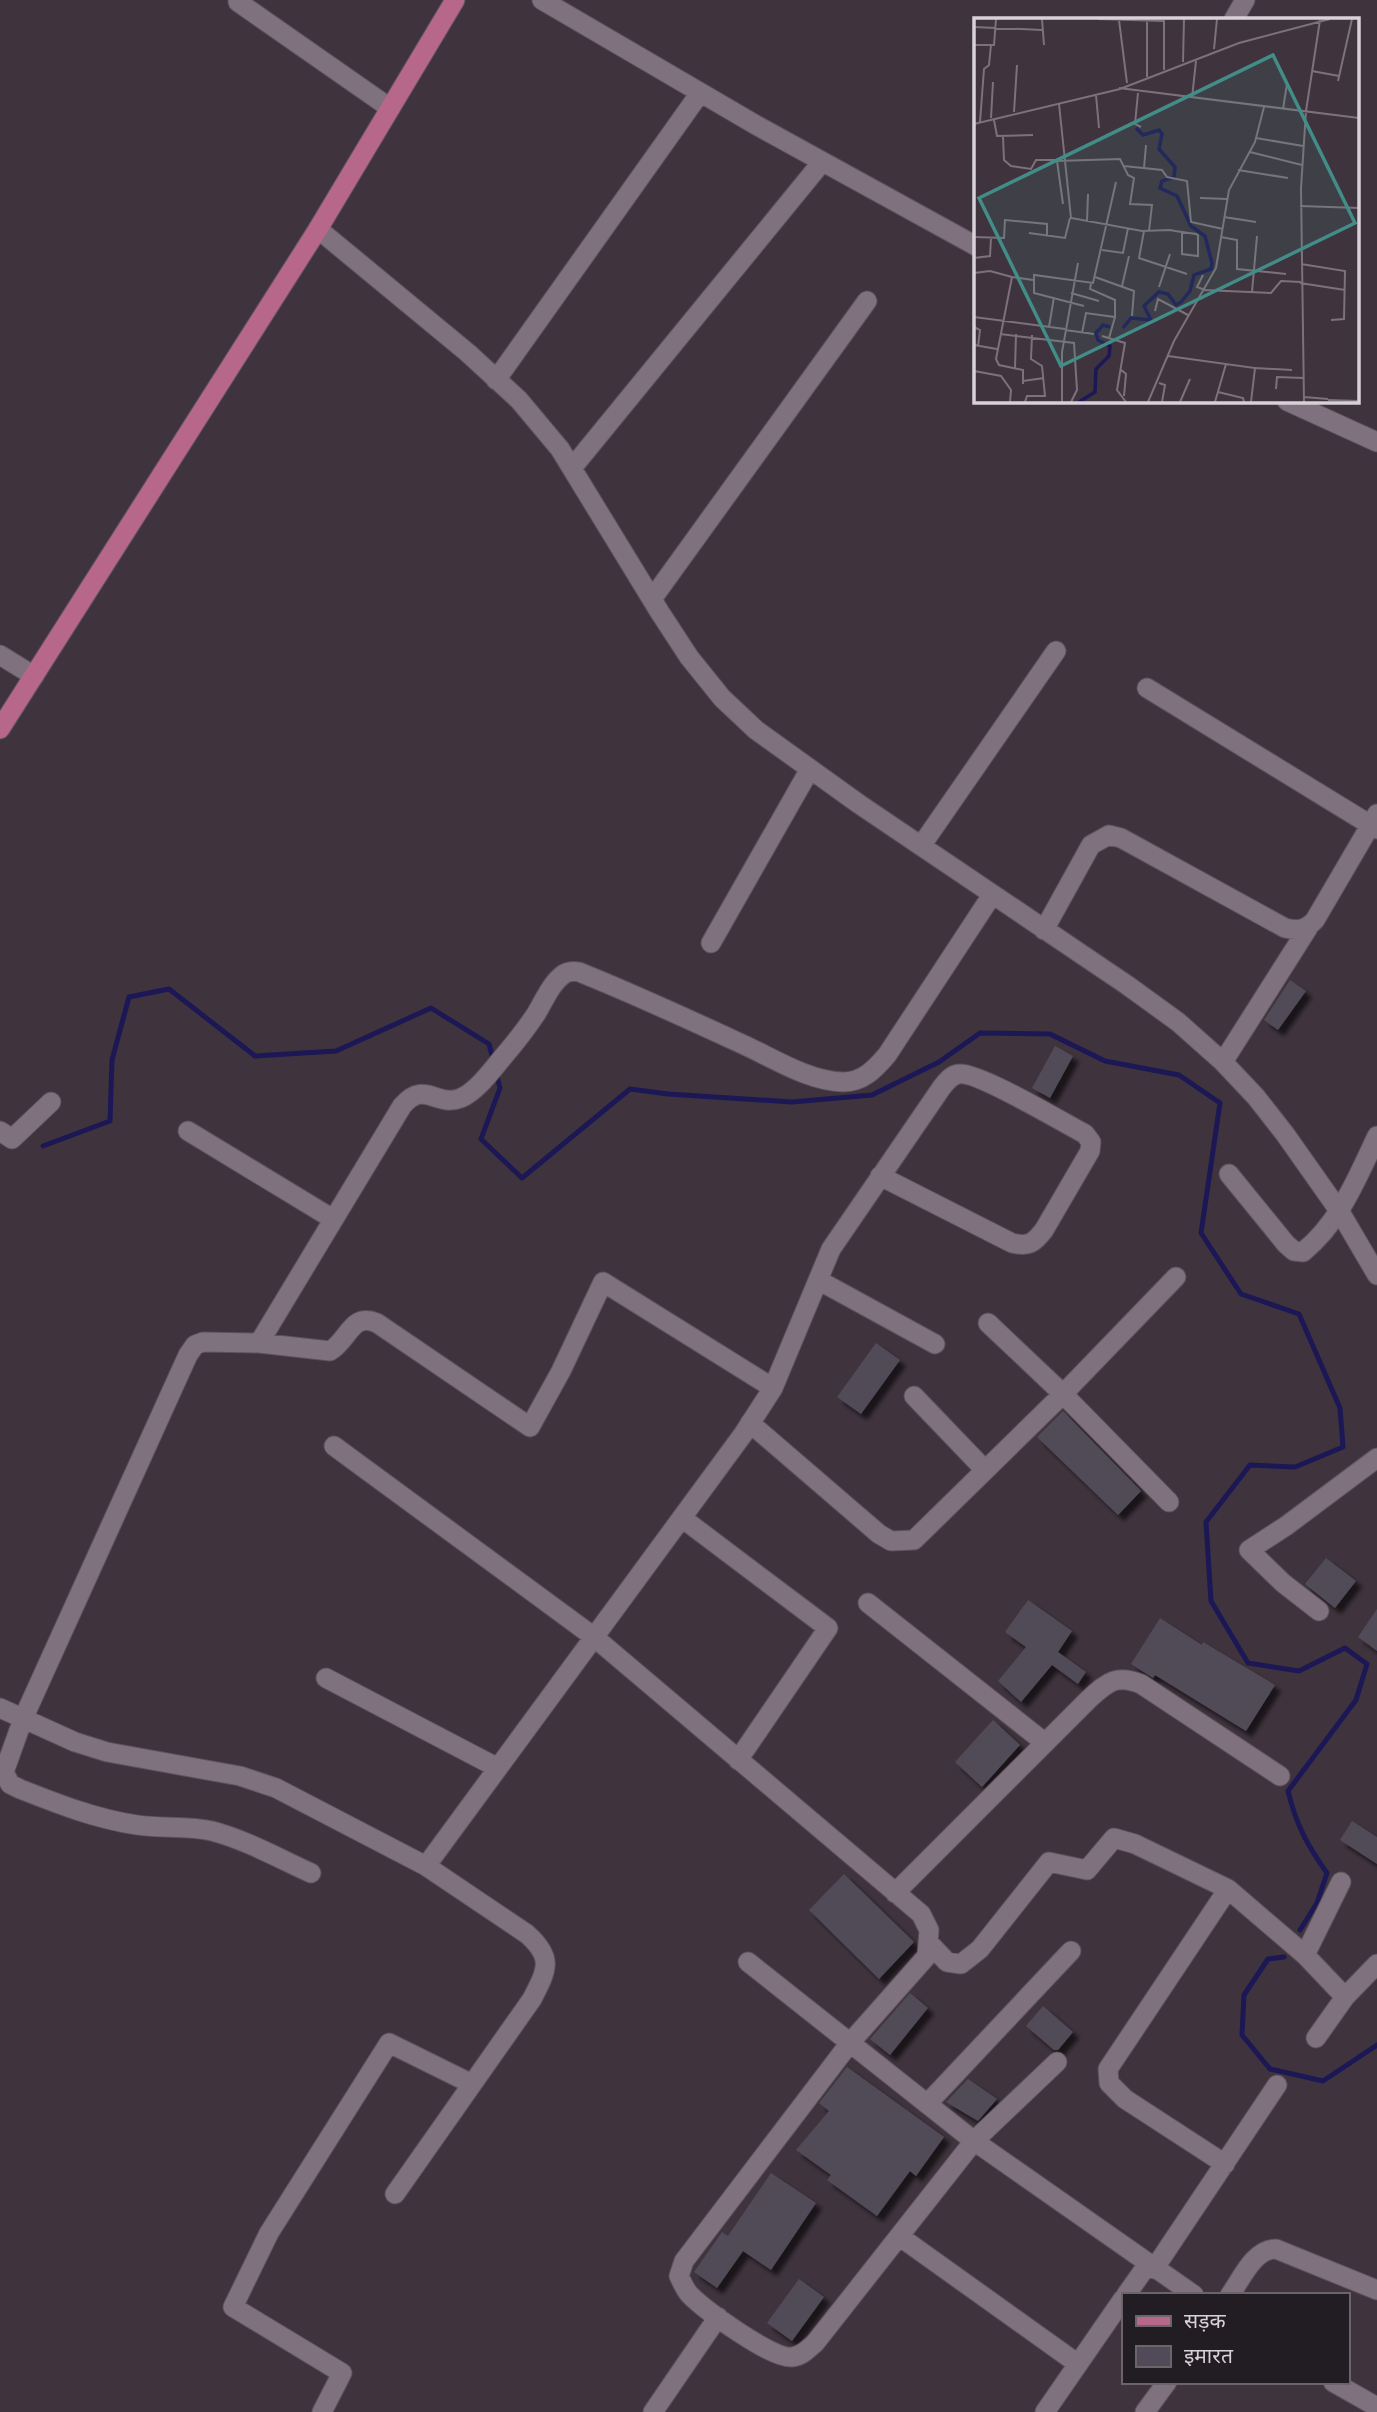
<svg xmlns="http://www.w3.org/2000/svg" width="1377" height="2412" viewBox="0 0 1377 2412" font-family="'Asap Condensed','Noto Sans Devanagari',sans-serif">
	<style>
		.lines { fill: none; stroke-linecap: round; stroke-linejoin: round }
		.stream { stroke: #1c1856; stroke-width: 5 }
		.building { fill: #514b59; filter: url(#shadow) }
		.minor-casing { stroke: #5c525a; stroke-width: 21 }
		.primary-casing { stroke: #5c525a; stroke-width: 21 }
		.minor { stroke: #7f717d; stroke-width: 19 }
		.primary { stroke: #b6678a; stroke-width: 19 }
		.inset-river { fill: none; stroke: #1c1856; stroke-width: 3.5 }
		.inset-road { fill: none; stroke: #7d727b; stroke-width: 2 }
		.view { fill: #428d88; fill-opacity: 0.15; stroke: #428d88; stroke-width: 3.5 }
		.inset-edge { fill: none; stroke: #d9d1d8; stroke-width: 3.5 }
	</style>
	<defs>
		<filter id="shadow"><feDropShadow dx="6" dy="6" stdDeviation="2" flood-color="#0009"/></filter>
	</defs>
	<rect width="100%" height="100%" fill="#3f333d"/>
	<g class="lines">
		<!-- stream -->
		<path class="stream" d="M496,1072l4,16 -19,51 41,39 108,-89 38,5 124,8 80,-7 67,-33 41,-29 70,1 55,27 74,14 41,28 -19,130 40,61 58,20 41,94 3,39 -48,20 -45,-2 -44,57 5,79 37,62 51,8 46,-23 22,16 -11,36 -68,91c8,33 19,54 39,82l-10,30 -17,27
			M43,1146l67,-25 2,-61 17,-63 40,-8 86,67 81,-5 95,-43 58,36 4,15
			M1284,1957l-16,2 -24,36 -2,40 28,34 53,12 54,-36"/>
	</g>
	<!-- building -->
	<path class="building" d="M1290,980l16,11 -28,39 -14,-10z
		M1055,1046l18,10 -23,42 -18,-10z
		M876,1343l24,17 -39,54 -24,-17z
		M1063,1411l78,80 -23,24 -81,-78z
		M1326,1558l30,23 -21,27 -30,-24z
		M1028,1600l44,31 -14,21 28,20 -8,12 -26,-19 -31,37 -23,-21 28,-34 -21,-15z
		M1377,1609v42l-19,-14z
		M1160,1618l42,27 1,-3 72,43 -29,46 -91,-56 -2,3 -22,-14z
		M993,1720l27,25 -38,42 -27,-25z
		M1352,1821l25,16v27l-37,-24z
		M844,1874l70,68 -35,37 -70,-69z
		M910,1993l18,15 -38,47 -20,-16z
		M1043,2006l30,26 -15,18h-4l-28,-24z
		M847,2067l97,70 -28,39 -6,-5 -33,45 -50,-36 4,-5 -35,-25 33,-39 -10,-8z
		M968,2079l29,20 -19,22 -32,-19z
		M771,2173l45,30 -45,67 -28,-19 -26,37 -23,-16 28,-40 6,4z
		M799,2279l25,18 -32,44 -25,-18z"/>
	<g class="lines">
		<defs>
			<path id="minor" d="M542,0l214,125 220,121
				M238,2l152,106
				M1234,19l11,-19
				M318,229l150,124 51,47 41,49 99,162 30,46 33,41 34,32 103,74 268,181 51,37 45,40 33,35 29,37 55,78 37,63
				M496,380l204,-287
				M1287,401l90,41
				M572,468l250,-306
				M652,599l215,-298
				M0,655l34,21
				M1147,688l230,141
				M921,846l135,-195
				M1044,930l47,-85 18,-10 12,3 164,90c13,3 21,2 30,-8l62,-106
				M711,943l99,-174
				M1223,1062l85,-134
				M0,1131l12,8 39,-37
				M188,1131l145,88
				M1229,1174l57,70 8,7 9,1c37,-30 54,-74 74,-116
				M818,1280l117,64
				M988,1323l75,71 106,108
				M259,1343l143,-237c23,-27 34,2 59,-8 16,-7 31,-28 42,-41 12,-14 23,-28 33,-43 8,-13 15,-31 28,-40 5,-3 9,-3 15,-2 55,22 109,47 163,72 31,14 66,37 101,38 20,0 32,-13 44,-27l105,-160
				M914,1396l71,74
				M750,1423l129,111 12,7 23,-1 149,-146 113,-117
				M334,1446l260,191 327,277 8,16 -2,26 -78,88 -165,217 -5,15c3,6 6,14 11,19 15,15 83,65 102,62 10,-1 16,-8 23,-14l159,-202 83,-79
				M682,1518l146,110 -90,132
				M868,1603l176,139
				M1319,1611l-36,-28 -34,-33 37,-24 91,-68
				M326,1678l172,90
				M0,1708l75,34 32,10 133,24 36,12 150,78 318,-433 29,-45 58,-139 111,-162c5,-6 9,-12 17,-13 18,-3 105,49 126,60l6,8 -1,9 -46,79c-10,13 -15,17 -32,13l-132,-67
				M311,1873c-33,-15 -65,-33 -99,-42 -25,-6 -50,-2 -75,-6 -41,-6 -79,-21 -117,-36l-10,-5 -6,-12 19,-53 165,-364 7,-10 8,-3 56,1 71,8c19,-11 21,-39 47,-28l153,104 31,-56 42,-89 170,106
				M1228,1889l77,66 40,42
				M895,1893l194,-194c19,-17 27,-25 52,-15l139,92
				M930,1944l17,18 14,2 19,-15 69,-87 38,8 27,-32 21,6 93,45 -120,180 1,14 16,16 100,65
				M1305,1955l36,-73
				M748,1962l226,179 220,154
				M1316,2038l29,-41 32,-33
				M927,2104l144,-153
				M395,2194l137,-195c15,-29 22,-41 -5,-65l-101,-68
				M899,2236l179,128
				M1154,2269l123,-184
				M1126,2295l22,-31
				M1230,2295c12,-17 24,-46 46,-46l101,41
				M1333,2382l44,25
				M322,2412l20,-39 -109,-66 36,-74 120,-190 83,41
				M653,2412l65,-95
				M1045,2412l78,-113
				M1145,2412l22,-30"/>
			<path id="primary" d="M0,729l318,-500 137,-229"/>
		</defs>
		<!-- minor casing -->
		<use href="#minor" class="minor-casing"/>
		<!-- primary casing -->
		<use href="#primary" class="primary-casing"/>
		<!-- minor -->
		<use href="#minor" class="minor"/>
		<!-- primary -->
		<use href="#primary" class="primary"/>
	</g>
	<!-- overview -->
	<g transform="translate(974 18)">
		<rect width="385" height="385" fill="#3f333d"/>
		<path class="inset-river" d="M149,310l8,-10 20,2 -7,-14 15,-14 9,2 8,11 5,-3 9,-11 4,-16 17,-6 1,-6 -7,-27 -14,-10 -14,-30 -17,-8 2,-7 12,-4 1,-10 -16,-18 3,-15 -3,-4 -16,5 -7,-7M105,384l16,-10 1,-23 13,-13 1,-10 -12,-6 -2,-7 7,-8 7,2"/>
		<path class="inset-road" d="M68,1l2,26M124,1l66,2v49M145,2l8,63M0,9l68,3M0,27h20l2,-26M240,31l3,-30M209,44l1,-43M338,53l27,5M173,59v-58M364,63l14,-62M145,70l240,30M164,75l-3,31 6,3M122,77l3,33M218,80l4,-37M85,86l12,114 71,13 28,-1 5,1 21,3 2,1v21l-16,-2v-22M309,91l4,-25M40,94l3,-47M17,100l2,-36M20,102l3,16 36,-1M6,104l4,-53 5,-4 2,-20M0,106l146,-35 119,-46 91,-24M29,119l1,23 7,6 20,3 5,-9h21M282,120l47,8M276,134l52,13M150,148l38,4 5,7 20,4 4,41 32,7M170,150l2,-23M264,152l50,8M226,180l27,1M89,186l-6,-43 63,-2 8,16 6,3 -4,26 22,1 -3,26M326,188l59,2M250,199l32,5M113,203l1,-27M170,213l-5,27 48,16M55,215l36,5 5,-20M0,219l30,1 1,-18 42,4v12M247,219l16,3v29l49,5M128,232l21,3 5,-25M0,240l16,-2 1,-18M327,246l44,7 -1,48 -13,1M0,255l16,-2 22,6M229,257l-6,12 8,3 66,3 10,-12 20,1M121,259l39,14 -2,25M326,265l45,7M148,268l7,-30M185,269l11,-33M278,274l5,-56M97,275l28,8M110,288l-50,-13v-18l59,8 23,-101M181,293l3,-12 30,16M0,299l91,12M0,309l6,3 -2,16M75,309l5,-30M91,312l29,4M108,315l4,-20 29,4v-17l-25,-11 1,-5M26,316l74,9 3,47 -6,12M128,318l23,7 -8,47 9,12M135,320l6,-21M0,327l23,4M194,338l87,12 -4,34M41,350l1,-34M281,350l37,2M146,351l6,5 -2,22M0,353l27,5 10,14 -1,12M49,363l21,-3M185,365l6,2 -3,17M49,366v-14l-24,-5 -3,-6 16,-82 21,3M302,371l1,-12 27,1M244,374l25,6 1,4M330,379l24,2M354,382l31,1M51,384l2,-6h18l-3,-30 -11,-7 1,-24M88,384v-50l16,-89M174,384l26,-61 42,-73 13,-78 26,-48 9,-35M206,384l10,-23M241,384l11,-38M330,384l-3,-214 5,-77 14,-91"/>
		<path class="view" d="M299,37l82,168 -294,143 -82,-168z"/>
		<rect width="385" height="385" class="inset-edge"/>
	</g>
	<!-- legend -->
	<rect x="1122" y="2293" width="228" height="91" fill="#221d22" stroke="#6b656b" stroke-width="2"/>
	<rect x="1136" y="2316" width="35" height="10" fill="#b6678a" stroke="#6b656b" stroke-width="2"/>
	<text x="1184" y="2328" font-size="21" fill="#d9d1d8">सड़क</text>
	<rect x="1136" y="2346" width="35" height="21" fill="#514b59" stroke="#6b656b" stroke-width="2"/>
	<text x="1184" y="2363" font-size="21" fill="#d9d1d8">इमारत</text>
</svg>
